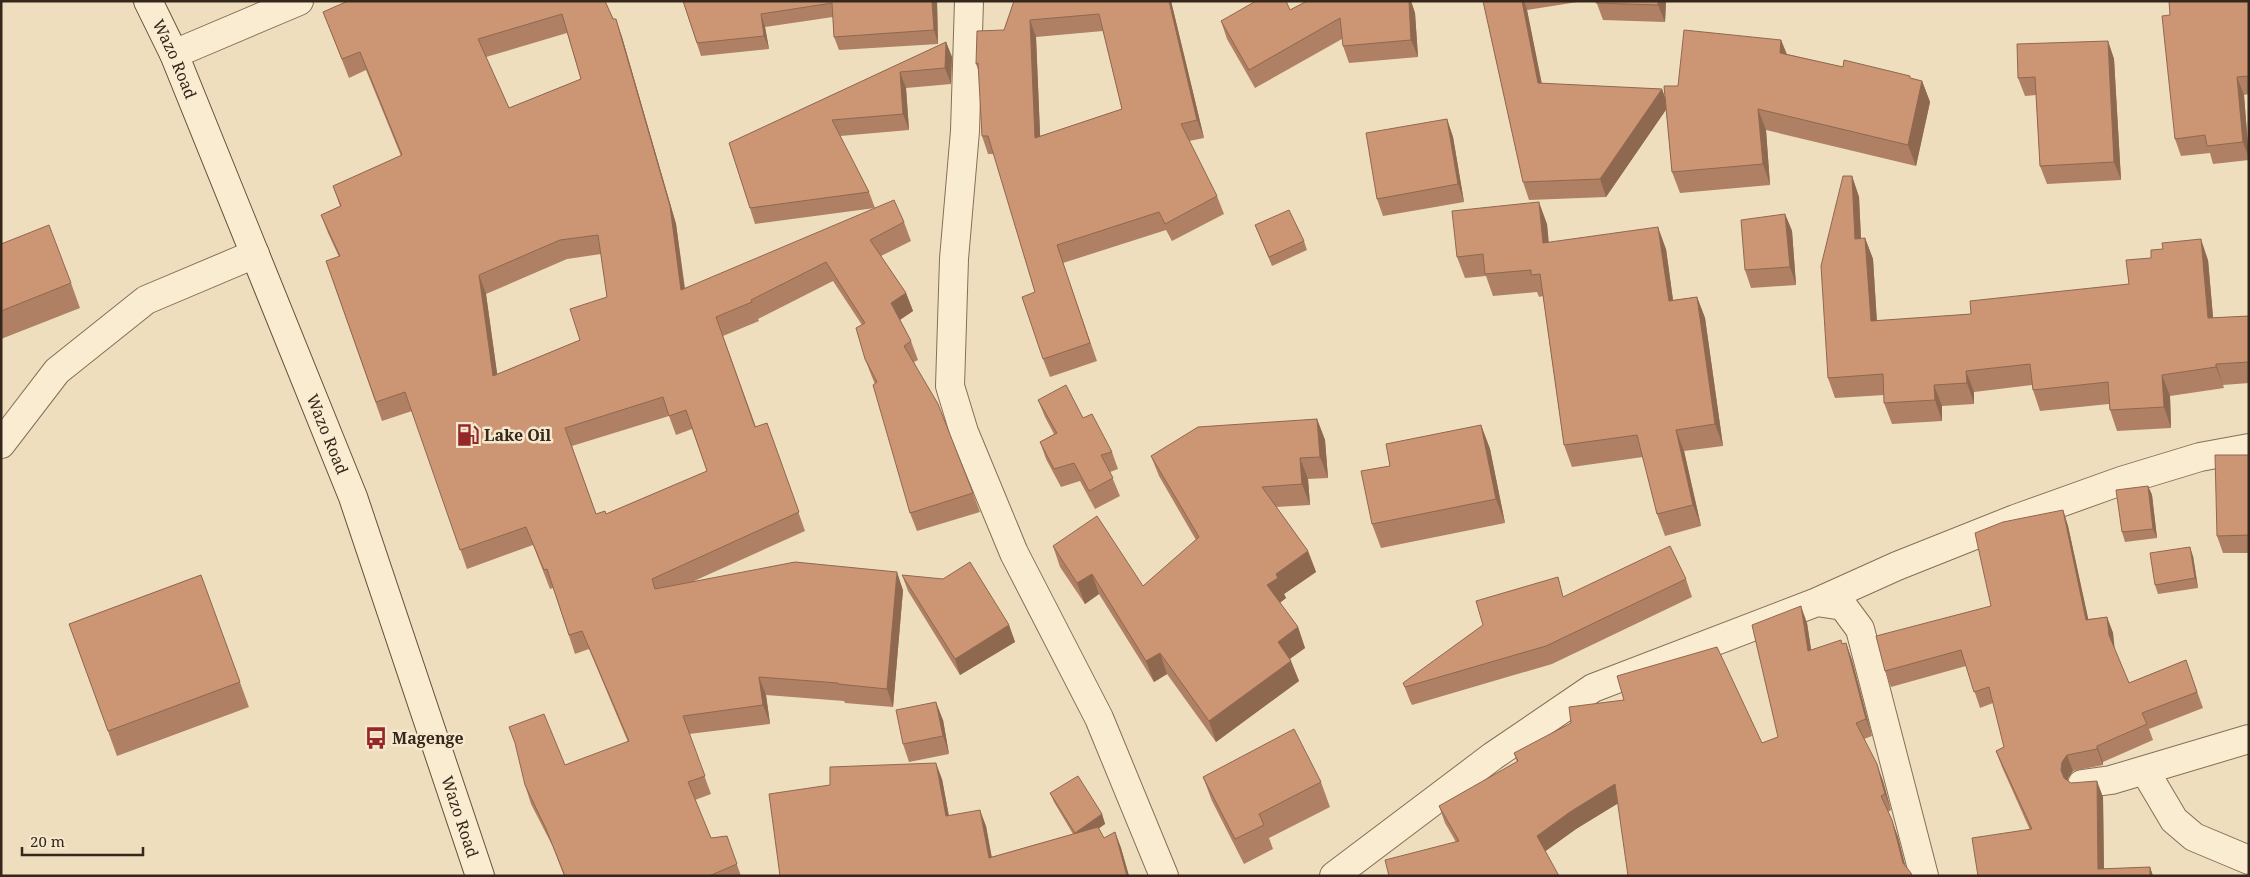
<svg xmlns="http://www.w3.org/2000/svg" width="2250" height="877" viewBox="0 0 2250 877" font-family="'Noto Serif',serif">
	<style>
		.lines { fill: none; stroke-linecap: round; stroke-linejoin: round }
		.street-casing { stroke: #866e57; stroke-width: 30 }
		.secondary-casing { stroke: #674f3a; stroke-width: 30 }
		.street { stroke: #f9ecd1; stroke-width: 28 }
		.secondary { stroke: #f9ecd1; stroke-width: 28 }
		.wall { fill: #af8063; fill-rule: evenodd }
		.shaded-wall { fill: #8f6850 }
		.building { fill: #cc9573; stroke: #8f6850; fill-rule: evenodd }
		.labels { text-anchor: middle; stroke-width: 5; stroke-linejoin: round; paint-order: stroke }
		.street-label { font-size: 16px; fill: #35271b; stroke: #f5e8cd }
		.poi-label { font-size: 16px; font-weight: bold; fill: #35271b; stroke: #f5e8cd; text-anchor: start }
	</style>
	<rect width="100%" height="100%" fill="#eedebe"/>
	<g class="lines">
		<defs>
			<path id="street" d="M969,1l-4,130 -11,128 -4,127 14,46 50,121 85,165 65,158
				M174,54l125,-53
				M1,444l56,-73 89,-71 109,-46
				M1817,602l26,4 17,23 64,247
				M2145,771l29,49 20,17 55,23
				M2082,784l29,-4 138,-41
				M1334,876l159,-120 100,-68 224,-86 80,-36 118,-47 106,-38 79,-24 49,-9"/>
			<g id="secondary">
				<path id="s1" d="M148,1l26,53 179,443 127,379"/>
			</g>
		</defs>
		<!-- street casing -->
		<use href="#street" class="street-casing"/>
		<!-- secondary casing -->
		<use href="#secondary" class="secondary-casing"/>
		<!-- street -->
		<use href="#street" class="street"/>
		<!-- secondary -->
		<use href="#secondary" class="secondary"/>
	</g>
	<!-- wall -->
	<path class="wall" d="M605,1l17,36 54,187 9,64 219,-66 7,19 -30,15 25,37 7,18 -13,9 11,21 7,19 -4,2 59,131 7,19 -63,19 -7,-18 -35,-129 -3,-7 -7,-18 -3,-34 -29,-44 -75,38 1,2 -36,15 33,91 11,-4 38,108 -111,50 209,9 -10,117 -48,-4 -1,-2 -78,-6 4,29 -81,10 22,60 -16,6 16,38 16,-2 14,40h-177l-11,-29 -22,-43 -6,-19 40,-20 63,-23 -39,-93 -14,5 -22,-66 -3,1 -17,-44 -66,24 -55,-158 -30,10 -56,-160 13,-4 -11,-24 -7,-18 19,-9 -7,-20 68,-30 -35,-86 -17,8 -26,-66zM567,33l14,46 -72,29 -23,-51zM601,254l6,43 -27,43 -83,34 -11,-80 81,-35zM669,416l7,19 16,-6 15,42 -101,43h-10l-24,-68z
		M683,1h254l1,43 -99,6 -5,-13 -1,-20 -68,10 4,22 -68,7z
		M1014,1h157l33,137 -15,3 28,55 7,18 -52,27 -6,-11 -103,33 34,98 -47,16 -7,-18 -8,-67 -41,-138h-6l-6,-18 -3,-64 -3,-8 28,-34zM1103,31l19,78 -82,27 -4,-99z
		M1307,1h104l4,12 3,44 -69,6 -6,-17 -1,-7 -87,49 -28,-49 -6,-18 69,-11z
		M1483,1h101l-57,9 15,74 120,5 4,11 12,-14 103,-46 6,14 56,13 68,11 11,3 8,21 -14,64 -150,-36 4,55 -90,8 -8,-21 -6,-63 -60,88 -77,3 -6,-18z
		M1596,1h70l-1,21 -62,-2z
		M2249,1v93l-5,1 5,65 -36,4 -3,-11 -29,3 -6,-17 -5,-124z
		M2108,41l6,18 7,121 -74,4 -7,-18 -4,-71 -11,1 -7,-18z
		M946,42l6,15 -1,27 -45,4 3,42 -69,6 29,56 6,16 -120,16 -26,-81z
		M1447,119l6,18 11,65 -81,14 -6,-17z
		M1852,176l7,21 2,42 4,-1 8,21 4,62 94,-7 158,-30 79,-24 5,58 36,-2v67l-26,2 1,3 -54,8 1,32 -54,3 -7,-21 -1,-6 -69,7 -7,-21 -1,-5 -58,7v12l-32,2v15l-50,3 -8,-21v-8l-49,3 -7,-20z
		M1785,214l7,17 4,54 -45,3 -6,-18z
		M1547,224l1,18 118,7 7,51 24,-3 8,21 18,128 -39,5 17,75 -36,10 -8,-22 -14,-57 -71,10 -8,-22 -21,-149 -4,1 -2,-5 -44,4 -7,-20 -21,2 -8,-21z
		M1255,225l49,16 3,9 -35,16z
		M1,244l70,39 9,25 -79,31z
		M1038,400l74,52 6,17 -8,3 10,24 -25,13 -15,-28 -19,6 -15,-28 -6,-17 14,-8 -9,-17z
		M1317,419l8,21 3,38 -20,1 2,26 -34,2 32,44 8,21 -32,22 2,4 -6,5 18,24 7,21 -15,11 9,22 -83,61 -49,-68 -13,8 -55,-88 -14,10 -25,-37 -7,-21 90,40 53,-46 -37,-64 -8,-20z
		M1481,425l9,24 15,74 -124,25 -9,-24 18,-58z
		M2249,455v98h-26l-6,-17z
		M2148,486l4,9 5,43 -32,4 -3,-10z
		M2063,510l5,16 20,93 19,-2 6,16 1,15 15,35 57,-23 17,48 -54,21 4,11 -50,22v3l-30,6 -5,7 -1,2 4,3 32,14 1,72 46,-2 3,9h-175l52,-46 -28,-63 -6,-16 8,-4 -11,-44 -13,5 -14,-42 -75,21 -6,-16 106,-65z
		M2193,556l5,32 -40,6 -3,-9z
		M201,575l48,132 -132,49 -48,-132z
		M902,575l107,50 6,17 -55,33 -52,-84z
		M1686,579l6,18 -140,67 -140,41 -2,-4 -7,-18z
		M1807,623l4,27 35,-7 6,17 20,76 -8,3 19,42 8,29 -3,2 10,25 7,29 -287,-63 -42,26 -31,22 -89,-9 -11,-19 -6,-17 78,-44 -3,-9 248,-10 16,-6z
		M943,720l6,34 -40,8 -6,-18z
		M1203,777l118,5 9,25 -61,31 4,11 -29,15 -32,-63z
		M942,779l7,37 37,10 5,31 82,-23 -19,-32 -4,-9 52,21 3,10 -7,4 6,10 11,-6 6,16 8,28h-349z"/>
	<!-- shaded-wall -->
	<path class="shaded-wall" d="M932,1h5l1,43 -4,-14z
		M1169,1h2l33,137 -7,-18z
		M1409,1h2l4,12 3,44 -7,-17z
		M1522,1h2l3,9 18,91 -7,-18z
		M1658,1h8l-1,21 -7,-17z
		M761,14l4,13 4,22 -5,-13z
		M616,19l6,18 54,187 11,84 -6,-18z
		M1030,20l6,17 5,119 -6,-18z
		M1781,40l8,21 -9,-8z
		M2108,41l6,18 7,121 -7,-18z
		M946,42l6,15 -1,27 -6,-16z
		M900,72l6,16 3,42 -6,-16z
		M2237,77l7,18 5,63 -6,-16z
		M1922,81l8,21 -14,64 -8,-21z
		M1662,89l6,18 -62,90 -6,-18z
		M1758,109l8,21 4,55 -7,-21z
		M1447,119l6,18 11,65 -6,-18z
		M1852,176l7,21 3,63 -7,-21z
		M1539,202l8,22 4,40 -8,-21z
		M1785,214l7,17 4,54 -6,-18z
		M1658,227l8,22 10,73 -7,-21z
		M1865,238l8,21 5,83 -7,-21z
		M2201,239l7,21 7,79 -7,-21z
		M479,275l7,19 14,100 -7,-18z
		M906,293l7,18 -15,10 -7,-18z
		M1697,297l8,21 18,128 -8,-22z
		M2216,364l8,24 -8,-21z
		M1966,371l8,21v12l-7,-21z
		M2162,375l8,21 1,32 -7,-21z
		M1934,385l8,21v15l-7,-21z
		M1317,419l8,21 3,38 -8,-21z
		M1481,425l9,24 15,74 -9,-24z
		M1676,430l8,21 17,75 -8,-21z
		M1300,458l8,21 2,26 -8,-21z
		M2148,486l4,9 5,43 -4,-9z
		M2063,510l5,16 24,110 -6,-16z
		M2190,547l3,9 5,32 -3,-10z
		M1308,551l8,21 -32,22 2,4 -11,8 -8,-21 9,-11z
		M897,572l6,18 -10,117 -6,-18z
		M1092,574l7,20 -14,10 -8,-21z
		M1801,606l6,17 7,45 -6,-17z
		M2107,617l6,16 2,18 -6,-16z
		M1009,625l6,17 -55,33 -5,-16z
		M1298,627l7,21 -20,14 -7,-20z
		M1846,643l6,17 20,76 -6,-17z
		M1160,653l7,21 -13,8 -8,-21z
		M1291,661l8,20 -83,61 -7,-21z
		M759,677l7,18 4,29 -7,-19z
		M936,702l7,18 6,34 -6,-18z
		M2097,746l6,16v3l-6,-16z
		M2067,755l6,16 -5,7 -1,8 -6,-16 1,-8z
		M936,763l6,16 10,54 -6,-17z
		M1877,764l6,17 8,29 -6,-16z
		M2097,781l6,16 1,79 -6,-7z
		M1615,784l7,17 -46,28 -33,24 -6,-17 33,-24z
		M980,810l6,16 9,48 -6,-16z
		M1102,814l3,10 -26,19 -4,-10z
		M1892,820l6,17 10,39 -5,-13z
		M1115,832l6,16 8,28h-2z
		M2150,867l3,9h-3z"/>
	<!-- building -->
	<path class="building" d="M348,1h257l8,18h3l54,187 11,84 213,-90 10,22 -34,18 36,53 -15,10 20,38 -7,5 34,58 35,89 -63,20 -37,-128 4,-3 -12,-23 -9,-31 9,-5 -39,-61 -75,38 1,2 -36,15 39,110 12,-4 32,89 -147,67 3,10 140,-27 102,10 -10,117 -49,-5v-1l-79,-6 4,28 -80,11 22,60 -17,6 23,56 16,-2 10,28 -28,12h-144l-19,-47 -21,-44 -10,-42 -6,-16 35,-13 21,51 64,-24 -47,-110 -13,4 -22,-66 -3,1 -18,-43 -66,23 -55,-158 -29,10 -50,-141 14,-5 -19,-41 20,-9 -8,-20 69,-31 -42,-103 -18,7 -19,-47zM562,14l19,65 -72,29 -31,-69zM598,235l9,62 -37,12 10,31 -87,36 -14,-101 81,-35zM663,397l6,19 17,-6 21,61 -101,43 -1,-3 -9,3 -31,-86z
		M683,1h249l2,29 -100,7 -2,-34 -71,11 3,22 -67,7z
		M1014,1h155l28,119 -16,4 36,72 -52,28 -6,-12 -102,33 33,98 -47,16 -21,-62 13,-5 -47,-156h-6l-4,-73 -2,1 1,-33 27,-1zM1099,14l23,95 -87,29 -5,-118z
		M1256,1h30l4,9 17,-9h102l2,39 -68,6 -3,-28 -91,52 -28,-49z
		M1483,1h39l16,82 124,6 -62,90 -77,3z
		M1596,1h62v4l-62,-2z
		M2169,1h80v75l-12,1 6,65 -36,4 -2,-11 -30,4 -13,-123 8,-1z
		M1684,30l97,10 -1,13 63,14 1,-7 66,16v2l12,3 -14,64 -150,-36 5,55 -91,8 -8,-86h14z
		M2108,41l6,121 -74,4 -5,-89 -17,1 -1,-34z
		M946,42l-1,26 -45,4 3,42 -71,6 37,72 -119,16 -21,-65z
		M1447,119l11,65 -81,15 -11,-66z
		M1843,176h9l3,63 10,-1 6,83 100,-7 -1,-13 159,-17 -3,-24 25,-2v-8l12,-1 -1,-6 39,-4 7,79 41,-2v46l-33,2v3l-54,8 2,32 -54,3 -2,-28 -75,8 -3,-26 -64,7 1,12 -33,2 1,15 -51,3 -1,-29 -55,4 -7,-112z
		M1539,202l4,41 115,-16 11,74 28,-4 18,127 -39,6 17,75 -36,9 -20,-79 -73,10 -24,-171 -9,1v-5l-46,4 -2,-20 -26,3 -5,-46z
		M1289,210l15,31 -35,16 -14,-32z
		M1785,214l5,53 -45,3 -4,-50z
		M49,225l22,58 -70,28v-67z
		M1066,385l17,33 9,-4 20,38 -11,3 12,23 -24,13 -15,-28 -20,6 -14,-27 17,-9 -19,-33z
		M1317,419l3,38 -20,1 2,26 -40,3 46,64 -32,23 2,4 -11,7 31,42 -20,15 13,19 -82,60 -49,-68 -14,8 -54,-87 -15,9 -24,-37 44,-30 46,70 56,-49 -48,-81 47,-29z
		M1481,425l15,74 -124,25 -11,-53 29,-5 -4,-22z
		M2215,455h34v80l-32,1z
		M2148,486l5,43 -31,3 -6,-42z
		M2063,510l23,110 21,-3 2,18 20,48 57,-23 11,32 -55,21 5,11 -50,22v3l-30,6 -5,7 -1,8 3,8 7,5 26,-2 1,88 52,-2v9h-172l-6,-38 60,-9 -36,-78 8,-4 -15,-60 -15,5 -13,-42 -76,21 -9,-35 115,-30 -16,-73 28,-11z
		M1670,546l16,33 -140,67 -141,41 -2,-4 80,-58 -7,-24 82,-24 5,20z
		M2190,547l5,31 -40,7 -5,-32z
		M970,562l39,63 -54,34 -53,-84 41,4z
		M201,575l39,107 -132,49 -39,-107z
		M1801,606l7,45 33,-11 1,4 4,-1 20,76 -10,4 21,41 8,30 -4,2 11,24 11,43 8,10 1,3h-284l-13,-92 -45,28 -33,24 22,40h-170l-4,-16 74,-19 -20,-35 79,-45 -4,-8 57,-30 -2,-16 55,-7 -7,-24 100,-29 45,96 16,-6 -26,-112z
		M936,702l7,34 -40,8 -7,-34z
		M1294,729l27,53 -62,32 5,11 -29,14 -32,-62z
		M936,763l10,53 34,-6 9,48 109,-31 6,11 11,-6 12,44h-347l-11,-82 61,-9v-18z
		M1078,776l24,38 -27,19 -25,-40z"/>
	<!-- icons -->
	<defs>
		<symbol id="fuel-bare" viewBox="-9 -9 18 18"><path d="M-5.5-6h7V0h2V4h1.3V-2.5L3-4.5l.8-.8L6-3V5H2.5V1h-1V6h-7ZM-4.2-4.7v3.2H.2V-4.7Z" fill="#95272b" stroke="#f5e8cd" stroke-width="2.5" paint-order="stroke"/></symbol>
		<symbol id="bus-bare" viewBox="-9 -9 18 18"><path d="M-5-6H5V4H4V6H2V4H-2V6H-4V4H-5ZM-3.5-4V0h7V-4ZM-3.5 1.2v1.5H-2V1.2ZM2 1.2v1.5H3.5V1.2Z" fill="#95272b" stroke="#f5e8cd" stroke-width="2.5" paint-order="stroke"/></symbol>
	</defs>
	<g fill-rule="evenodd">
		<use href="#fuel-bare" x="452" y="419" width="32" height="32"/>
		<use href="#bus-bare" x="360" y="722" width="32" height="32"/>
	</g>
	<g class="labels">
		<!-- street labels -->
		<g class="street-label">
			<text dy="6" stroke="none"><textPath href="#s1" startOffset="64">Wazo Road</textPath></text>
			<text dy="6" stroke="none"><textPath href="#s1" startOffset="469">Wazo Road</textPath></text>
			<text dy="6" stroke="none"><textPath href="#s1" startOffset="874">Wazo Road</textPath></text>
		</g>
		<!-- poi labels -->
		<g class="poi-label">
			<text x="484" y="441">Lake Oil</text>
			<text x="392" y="744">Magenge</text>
		</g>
	</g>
	<!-- border -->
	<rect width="2250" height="877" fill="none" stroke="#35271b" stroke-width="5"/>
	<!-- scale -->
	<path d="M22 847v8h121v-8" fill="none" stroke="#35271b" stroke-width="2.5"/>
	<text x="30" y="847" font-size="15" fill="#35271b" stroke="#f5e8cd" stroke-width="4" paint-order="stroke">20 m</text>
</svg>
